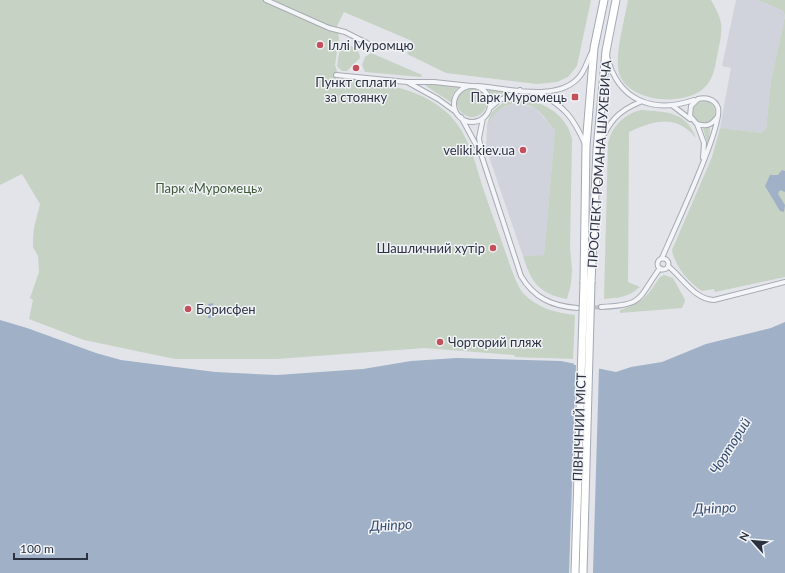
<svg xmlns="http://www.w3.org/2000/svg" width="785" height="573" viewBox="0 0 785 573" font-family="Lato,sans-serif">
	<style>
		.built { fill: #d0d3db }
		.green { fill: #c6d2c3 }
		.water { fill: #a0b0c6 }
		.pier { fill: #e2e4e9 }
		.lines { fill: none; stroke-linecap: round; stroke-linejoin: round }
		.minor-tunnel { stroke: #bdc0c7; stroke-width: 4; stroke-dasharray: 4 2; stroke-linecap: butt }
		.minor-casing { stroke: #a7abb3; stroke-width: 6 }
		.primary-casing { stroke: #a2a8b4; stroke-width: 9 }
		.minor { stroke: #f4f5f8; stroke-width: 4 }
		.primary { stroke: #fff; stroke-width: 7 }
		.primary-bridge-casing { stroke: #a2a8b4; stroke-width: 9; stroke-linecap: butt }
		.primary-bridge { stroke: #fff; stroke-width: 7 }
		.poi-dot { fill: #c4505b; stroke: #f1f3f7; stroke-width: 1.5 }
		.labels { text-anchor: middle; stroke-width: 3; stroke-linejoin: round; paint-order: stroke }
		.poi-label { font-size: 13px; fill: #2b3140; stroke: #f1f3f7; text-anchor: start }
		.street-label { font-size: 13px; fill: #2b3140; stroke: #f1f3f7 }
		.park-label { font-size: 13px; fill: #3e5a39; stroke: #f1f3f7 }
		.water-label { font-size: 14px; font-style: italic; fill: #384e71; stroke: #f1f3f7 }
	</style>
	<rect width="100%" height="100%" fill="#e2e4e9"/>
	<!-- built -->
	<path class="built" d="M736,0h22l25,11 2,5 -14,65 -5,47 -4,5 -42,-5 11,-60 -9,-2z
		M512,104h10l13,4 20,22 -11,125 -21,1 -37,-108 1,-22 6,-12 9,-6z"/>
	<!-- green -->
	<path class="green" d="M0,0h591l-14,66 -9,11 -11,5 -20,2 -91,-11 -39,-19 5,-13 -68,-29 -7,14 2,12 -4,27 4,12c33,6 73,8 101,30 28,20 34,53 44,84 7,21 15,42 22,63 5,13 9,28 17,39 14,15 33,20 52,22l-2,44 -58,-2 -1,-2 -89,-7 -149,11h-101l-91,-19 -55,-21 4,-19 -3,-2 9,-26 -1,-16 -5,-9v-8l1,-11 6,-24 -18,-30 -22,11z
		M628,0h83c13,23 12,26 7,52 -3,12 -3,24 -12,34 -19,21 -74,17 -86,-10 -7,-17 5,-57 8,-76z
		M758,0h27v277l-70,15 -1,-3 -12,2c-14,-9 -27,-25 -30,-41l40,-93 8,-29 42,5 4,-5 5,-47 14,-65 -2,-5z
		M341,41c7,4 19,7 19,17l-13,13h-5l-5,-5z
		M371,53l51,22 -1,2 -56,-5 -3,-7 3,-8z
		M428,83l31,3 -7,10v7l-26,-17z
		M457 102a15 15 0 1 1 30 0a15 15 0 1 1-30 0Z
		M488,89l16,2 1,1 -13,8z
		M511,99c26,-1 55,12 61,40l-2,109 2,21 -1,15 -4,15c-28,-5 -36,-17 -44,-43l21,-1 11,-125c-6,-6 -14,-19 -22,-23 -20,-9 -37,0 -46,19 2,-15 11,-21 24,-27z
		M693 112a11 11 0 1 1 22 0a11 11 0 1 1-22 0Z
		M641,110c25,2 45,1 55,28 -20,-24 -41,-18 -67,-6l-1,150 12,5c-11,10 -22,11 -36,12l4,-156c4,-17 16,-29 33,-33z
		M710,127l-1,14 -2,1 -4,-14z
		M664,275l9,3 11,20 1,3 -3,7 -62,5v-3c23,-7 27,-14 40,-33z"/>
	<!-- water -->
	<path class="water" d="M782,170l3,1v21l-5,-2 -2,4 7,11 -1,7 -4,-1 -15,-25 5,-11h8z
		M213,303l1,6h1l-1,9h-6v-14z
		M0,320l27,8 69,25 25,7 94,12 62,3 86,-6 48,-8 46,-3 104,3 55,11 15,-5 31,-5 44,-18 65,-16 14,-6v251h-785z"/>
	<!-- pier -->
	<path class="pier" d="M574,362l25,6 -6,205h-24l7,-208h-2z"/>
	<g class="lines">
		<!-- minor-tunnel -->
		<path class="minor-tunnel" d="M589,308l12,-1"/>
		<defs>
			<path id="minor" d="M266,0l63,28 16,4 22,11
				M607,56c11,45 46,58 87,44
				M336,75l71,7h27l37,4
				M409,83l29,16 18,13
				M477,86c30,2 82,17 103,-10 5,-6 8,-17 12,-24
				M454 104a18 18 0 1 1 36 0a18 18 0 1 1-36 0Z
				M539,93c26,14 34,24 46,51
				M673,106l17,13
				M490,108l8,-7 22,-11
				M461,117l20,37 40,122c13,22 31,30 56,32
				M697,124l7,19 -1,15
				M599,144c11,-22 17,-32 41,-42
				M481,150l-2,-12 4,-20
				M662,258c10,-24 61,-131 56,-150 -3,-9 -12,-11 -20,-9l-7,7 -1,10 7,8c10,3 15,1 21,-8
				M657.5 264a5.5 5.5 0 1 1 11 0a5.5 5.5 0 1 1-11 0Z
				M668,266c15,12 27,34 46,34l71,-18
				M601,307c43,-2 36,-7 59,-39"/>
			<path id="primary" d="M584,282l2,-136 8,-98 10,-48
				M591,282l6,-132 9,-99 10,-51"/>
		</defs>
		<!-- minor casing -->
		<use href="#minor" class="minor-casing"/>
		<!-- primary casing -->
		<use href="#primary" class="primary-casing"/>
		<!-- minor -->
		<use href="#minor" class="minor"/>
		<!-- primary -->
		<use href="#primary" class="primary"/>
		<defs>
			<path id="primary-bridge" d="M575,573l9,-291
				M583,573l8,-291"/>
		</defs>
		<!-- primary-bridge casing -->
		<use href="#primary-bridge" class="primary-bridge-casing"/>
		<!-- primary-bridge -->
		<use href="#primary-bridge" class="primary-bridge"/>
	</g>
	<!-- markers -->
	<g class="poi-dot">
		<circle cx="320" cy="45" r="4"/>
		<circle cx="356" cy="68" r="4"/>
		<rect x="571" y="93" width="8" height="8" rx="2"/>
		<circle cx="523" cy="150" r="4"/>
		<circle cx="493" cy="248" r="4"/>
		<circle cx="188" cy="309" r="4"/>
		<circle cx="440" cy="342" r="4"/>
	</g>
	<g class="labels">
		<!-- poi labels -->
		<g class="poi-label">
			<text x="328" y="50">Іллі Муромцю</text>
			<text x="356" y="87" text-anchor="middle">Пункт сплати<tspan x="356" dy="15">за стоянку</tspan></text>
			<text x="567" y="102" text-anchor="end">Парк Муромець</text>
			<text x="515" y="155" text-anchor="end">veliki.kiev.ua</text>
			<text x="485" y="253" text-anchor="end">Шашличний хутір</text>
			<text x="196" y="314">Борисфен</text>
			<text x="448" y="347">Чорторий пляж</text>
		</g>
		<!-- street labels -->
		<g class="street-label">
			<text transform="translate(599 164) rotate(-86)" y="5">ПРОСПЕКТ РОМАНА ШУХЕВИЧА</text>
			<text transform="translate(579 427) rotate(-88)" y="5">ПІВНІЧНИЙ МІСТ</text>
		</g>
		<!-- park labels -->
		<g class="park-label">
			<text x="209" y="193">Парк «Муромець»</text>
		</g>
		<!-- water labels -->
		<g class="water-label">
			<text transform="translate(730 446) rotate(-58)" y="5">Чорторий</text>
			<text transform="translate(715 508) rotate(-2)" y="5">Дніпро</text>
			<text transform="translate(391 525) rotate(-3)" y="5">Дніпро</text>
		</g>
	</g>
	<!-- north arrow -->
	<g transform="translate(753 541) rotate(297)" stroke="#f1f3f7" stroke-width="3" paint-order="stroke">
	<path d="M0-3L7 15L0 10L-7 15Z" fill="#2b3140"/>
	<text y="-6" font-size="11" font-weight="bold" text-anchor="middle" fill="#2b3140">N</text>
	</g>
	<!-- scale -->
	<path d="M14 553v6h73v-6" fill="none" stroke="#2b3140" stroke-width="2"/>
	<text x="20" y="553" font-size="12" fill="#2b3140" stroke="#f1f3f7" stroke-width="3" paint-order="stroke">100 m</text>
</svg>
